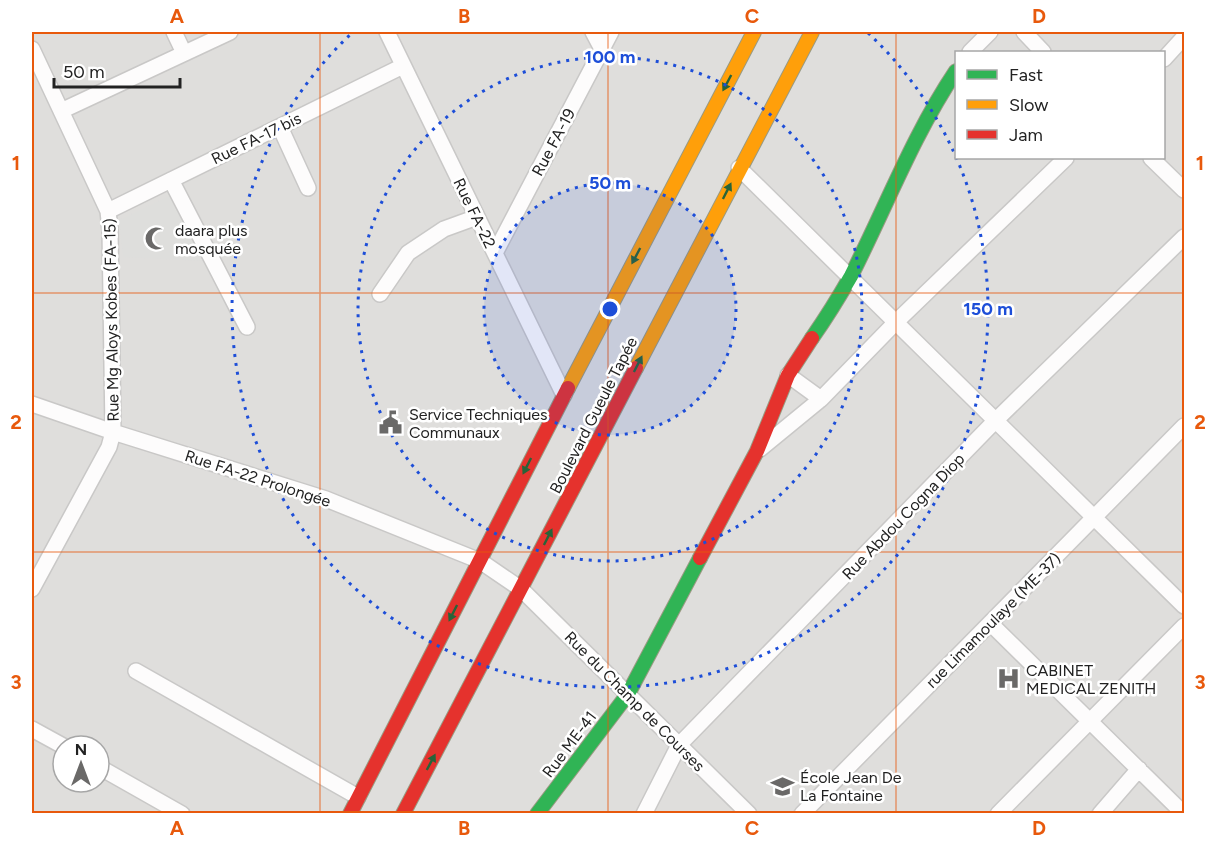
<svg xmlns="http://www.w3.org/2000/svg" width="1216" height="845" viewBox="0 0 1216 845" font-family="Figtree,sans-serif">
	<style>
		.residential { fill: #dfdedc; fill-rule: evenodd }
		.religious { fill: #dededc }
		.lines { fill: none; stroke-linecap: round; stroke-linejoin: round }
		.street-casing { stroke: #c9c8c7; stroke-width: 18 }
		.fast-casing { stroke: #999a82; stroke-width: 16 }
		.slow-casing { stroke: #999a82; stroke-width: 16 }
		.jam-casing { stroke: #999a82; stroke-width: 16 }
		.street { stroke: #fdfcfc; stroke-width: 15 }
		.fast { stroke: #30b455; stroke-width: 14 }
		.slow { stroke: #ff9f0a; stroke-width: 14 }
		.jam { stroke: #e5322d; stroke-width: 14 }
		.oneway { fill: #286439 }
		.grid { fill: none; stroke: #e8590c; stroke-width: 1.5; stroke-opacity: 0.55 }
		.ring { fill: none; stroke: #1d4ed8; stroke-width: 3; stroke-dasharray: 3 6 }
		.labels { text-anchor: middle; stroke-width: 5; stroke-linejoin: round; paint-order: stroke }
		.street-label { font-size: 16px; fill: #222; stroke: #fff }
		.poi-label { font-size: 16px; fill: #222; stroke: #fff; text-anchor: start }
		.centre { fill: #1d4ed8; stroke: #fff; stroke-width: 3 }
		.ring-label { font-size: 18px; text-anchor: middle; font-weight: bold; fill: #1d4ed8; stroke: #fff; stroke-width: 5; stroke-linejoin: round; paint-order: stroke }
		.neatline { fill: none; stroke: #e8590c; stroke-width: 2 }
		.grid-label { font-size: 20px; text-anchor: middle; font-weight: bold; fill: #e8590c }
	</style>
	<rect width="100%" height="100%" fill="#f0eeeb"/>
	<!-- residential -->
	<path class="residential" d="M32,32h1152v781h-1152zM956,52h208v106h-208zM63,746h36v36h-36z"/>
	<!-- religious -->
	<path class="religious" d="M171,195l33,66 -81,-4 -4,-37z"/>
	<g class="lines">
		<defs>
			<path id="street" d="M174,32l10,21
				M387,32l177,363
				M593,32l9,17
				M1024,32l19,20
				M32,49l76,162 2,19 3,202 -4,15 -77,142
				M970,52l20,-20
				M1164,59l20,-22
				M61,111l169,-79
				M280,127l28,61
				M1151,158l33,32
				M739,168l445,438
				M171,180l76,147
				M108,211l295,-145
				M495,253l116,-221
				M380,294l28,-41 36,-24 33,-12
				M788,375l33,24
				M32,404l81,28 213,67 154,62 41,28 228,225
				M760,449l61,-50 75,-77 170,-164
				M990,623l194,191
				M136,671l222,126
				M32,729l31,17
				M99,767l83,47
				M644,814l35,-69 317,-325 188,-183
				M802,814l382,-388
				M998,814l186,-188
				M1100,814l39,-45"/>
			<path id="fast" d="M812,338c14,-20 27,-41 39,-62 35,-69 62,-141 105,-205
				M537,814l91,-120 72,-136"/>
			<path id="slow" d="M636,368l176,-336
				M568,388l186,-356"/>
			<path id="jam" d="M700,558l57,-107 31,-76 24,-37
				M350,814l218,-426
				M403,814l233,-446"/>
		</defs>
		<!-- street casing -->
		<use href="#street" class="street-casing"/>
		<!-- fast casing -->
		<use href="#fast" class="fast-casing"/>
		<!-- slow casing -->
		<use href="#slow" class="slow-casing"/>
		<!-- jam casing -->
		<use href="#jam" class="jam-casing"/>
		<!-- street -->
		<use href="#street" class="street"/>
		<!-- fast -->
		<use href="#fast" class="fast"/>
		<!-- slow -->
		<use href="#slow" class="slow"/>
		<!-- jam -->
		<use href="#jam" class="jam"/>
	</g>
	<!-- one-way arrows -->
	<defs><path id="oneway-solid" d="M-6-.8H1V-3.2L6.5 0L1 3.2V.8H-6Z" transform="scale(1.5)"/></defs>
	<g class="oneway">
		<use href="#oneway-solid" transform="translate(727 83) rotate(118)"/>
		<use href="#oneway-solid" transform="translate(727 191) rotate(-63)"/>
		<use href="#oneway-solid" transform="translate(636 256) rotate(118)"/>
		<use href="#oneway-solid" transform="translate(638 364) rotate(-63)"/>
		<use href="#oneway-solid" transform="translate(527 466) rotate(117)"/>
		<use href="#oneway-solid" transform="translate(548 537) rotate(-63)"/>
		<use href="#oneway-solid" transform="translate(453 613) rotate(117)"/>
		<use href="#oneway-solid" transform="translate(431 762) rotate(-62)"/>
	</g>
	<!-- grid -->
	<path class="grid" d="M320,32v782M608,32v782M896,32v782M32,293h1152M32,552h1152"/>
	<!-- distance rings -->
	<circle cx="610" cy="309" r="126" fill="#1d4ed8" fill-opacity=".12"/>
	<g class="ring">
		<circle cx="610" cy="309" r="126"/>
		<circle cx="610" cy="309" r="252"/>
		<path d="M868 33A378 378 0 1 1 352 33"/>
	</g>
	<!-- icons -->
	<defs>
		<symbol id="mosque-bare" viewBox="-9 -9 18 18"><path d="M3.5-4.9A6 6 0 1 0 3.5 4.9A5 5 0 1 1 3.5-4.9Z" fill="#6a6968" stroke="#fff" stroke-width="2.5" paint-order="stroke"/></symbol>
		<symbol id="civic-bare" viewBox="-9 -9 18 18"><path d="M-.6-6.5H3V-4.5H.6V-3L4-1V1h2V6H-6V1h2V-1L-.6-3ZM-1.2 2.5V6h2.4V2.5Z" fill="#6a6968" stroke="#fff" stroke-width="2.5" paint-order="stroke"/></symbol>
		<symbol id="hospital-bare" viewBox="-9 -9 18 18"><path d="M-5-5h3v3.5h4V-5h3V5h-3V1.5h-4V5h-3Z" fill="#6a6968" stroke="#fff" stroke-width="2.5" paint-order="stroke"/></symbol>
		<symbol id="school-bare" viewBox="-9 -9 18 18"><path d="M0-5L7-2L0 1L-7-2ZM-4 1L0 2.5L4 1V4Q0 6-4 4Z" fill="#6a6968" stroke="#fff" stroke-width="2.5" paint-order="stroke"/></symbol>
	</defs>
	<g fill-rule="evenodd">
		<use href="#mosque-bare" x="140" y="222" width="33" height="33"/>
		<use href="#civic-bare" x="374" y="406" width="33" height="33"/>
		<use href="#hospital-bare" x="992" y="662" width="33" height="33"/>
		<use href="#school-bare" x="766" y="770" width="33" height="33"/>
	</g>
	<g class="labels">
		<!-- street labels -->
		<g class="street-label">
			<text transform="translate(256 138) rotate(-26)" y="6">Rue FA-17 bis</text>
			<text transform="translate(553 142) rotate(-62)" y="6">Rue FA-19</text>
			<text transform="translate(475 213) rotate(64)" y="6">Rue FA-22</text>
			<text transform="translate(111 320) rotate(-91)" y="6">Rue Mg Aloys Kobes (FA-15)</text>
			<text transform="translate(593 415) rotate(-63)" y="6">Boulevard Gueule Tapée</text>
			<text transform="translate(258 478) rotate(18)" y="6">Rue FA-22 Prolongée</text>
			<text transform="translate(903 516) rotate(-46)" y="6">Rue Abdou Cogna Diop</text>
			<text transform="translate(993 620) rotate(-45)" y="6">rue Limamoulaye (ME-37)</text>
			<text transform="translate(635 701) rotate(45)" y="6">Rue du Champ de Courses</text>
			<text transform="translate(569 744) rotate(-53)" y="6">Rue ME-41</text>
		</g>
		<!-- poi labels -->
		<g class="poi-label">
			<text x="175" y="236">daara plus<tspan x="175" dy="18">mosquée</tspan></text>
			<text x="409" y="420">Service Techniques<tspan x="409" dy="18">Communaux</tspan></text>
			<text x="1026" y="676">CABINET<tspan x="1026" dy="18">MEDICAL ZENITH</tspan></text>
			<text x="800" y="783">École Jean De<tspan x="800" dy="18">La Fontaine</tspan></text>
		</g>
	</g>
	<circle cx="610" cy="309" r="9" class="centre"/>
	<g class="ring-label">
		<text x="610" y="63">100 m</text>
		<text x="610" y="189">50 m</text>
		<text x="988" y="315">150 m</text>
	</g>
	<!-- border -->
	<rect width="1216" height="845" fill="none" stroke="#ffffff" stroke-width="66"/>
	<!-- legend -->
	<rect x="955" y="51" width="210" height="108" fill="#ffffff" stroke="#a7a7a7" stroke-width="1.5"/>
	<rect x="967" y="70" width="30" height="9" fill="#30b455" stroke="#a7a7a7" stroke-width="1.5"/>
	<text x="1009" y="81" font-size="18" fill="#222222">Fast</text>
	<rect x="967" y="100" width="30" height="9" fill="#ff9f0a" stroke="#a7a7a7" stroke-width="1.5"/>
	<text x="1009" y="111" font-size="18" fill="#222222">Slow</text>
	<rect x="967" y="130" width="30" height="9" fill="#e5322d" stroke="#a7a7a7" stroke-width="1.5"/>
	<text x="1009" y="141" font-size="18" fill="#222222">Jam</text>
	<!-- north arrow -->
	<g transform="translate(81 764)"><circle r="28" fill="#ffffff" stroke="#a7a7a7" stroke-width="1.5"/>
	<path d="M0-4.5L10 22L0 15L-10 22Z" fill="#6a6968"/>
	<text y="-9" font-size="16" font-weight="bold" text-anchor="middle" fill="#222222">N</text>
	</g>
	<!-- scale -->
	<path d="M54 78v9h126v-9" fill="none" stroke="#222222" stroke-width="3"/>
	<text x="63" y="78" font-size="18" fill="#222222" stroke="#ffffff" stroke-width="4.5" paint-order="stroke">50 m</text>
	<rect x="33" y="33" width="1150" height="779" class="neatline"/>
	<g class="grid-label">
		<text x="177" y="23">A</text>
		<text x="464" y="23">B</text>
		<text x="752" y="23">C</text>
		<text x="1039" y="23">D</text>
		<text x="16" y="170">1</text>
		<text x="1200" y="170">1</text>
		<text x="16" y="429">2</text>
		<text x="1200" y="429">2</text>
		<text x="16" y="689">3</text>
		<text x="1200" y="689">3</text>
		<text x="177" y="835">A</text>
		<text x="464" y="835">B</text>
		<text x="752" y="835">C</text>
		<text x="1039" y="835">D</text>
	</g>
</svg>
